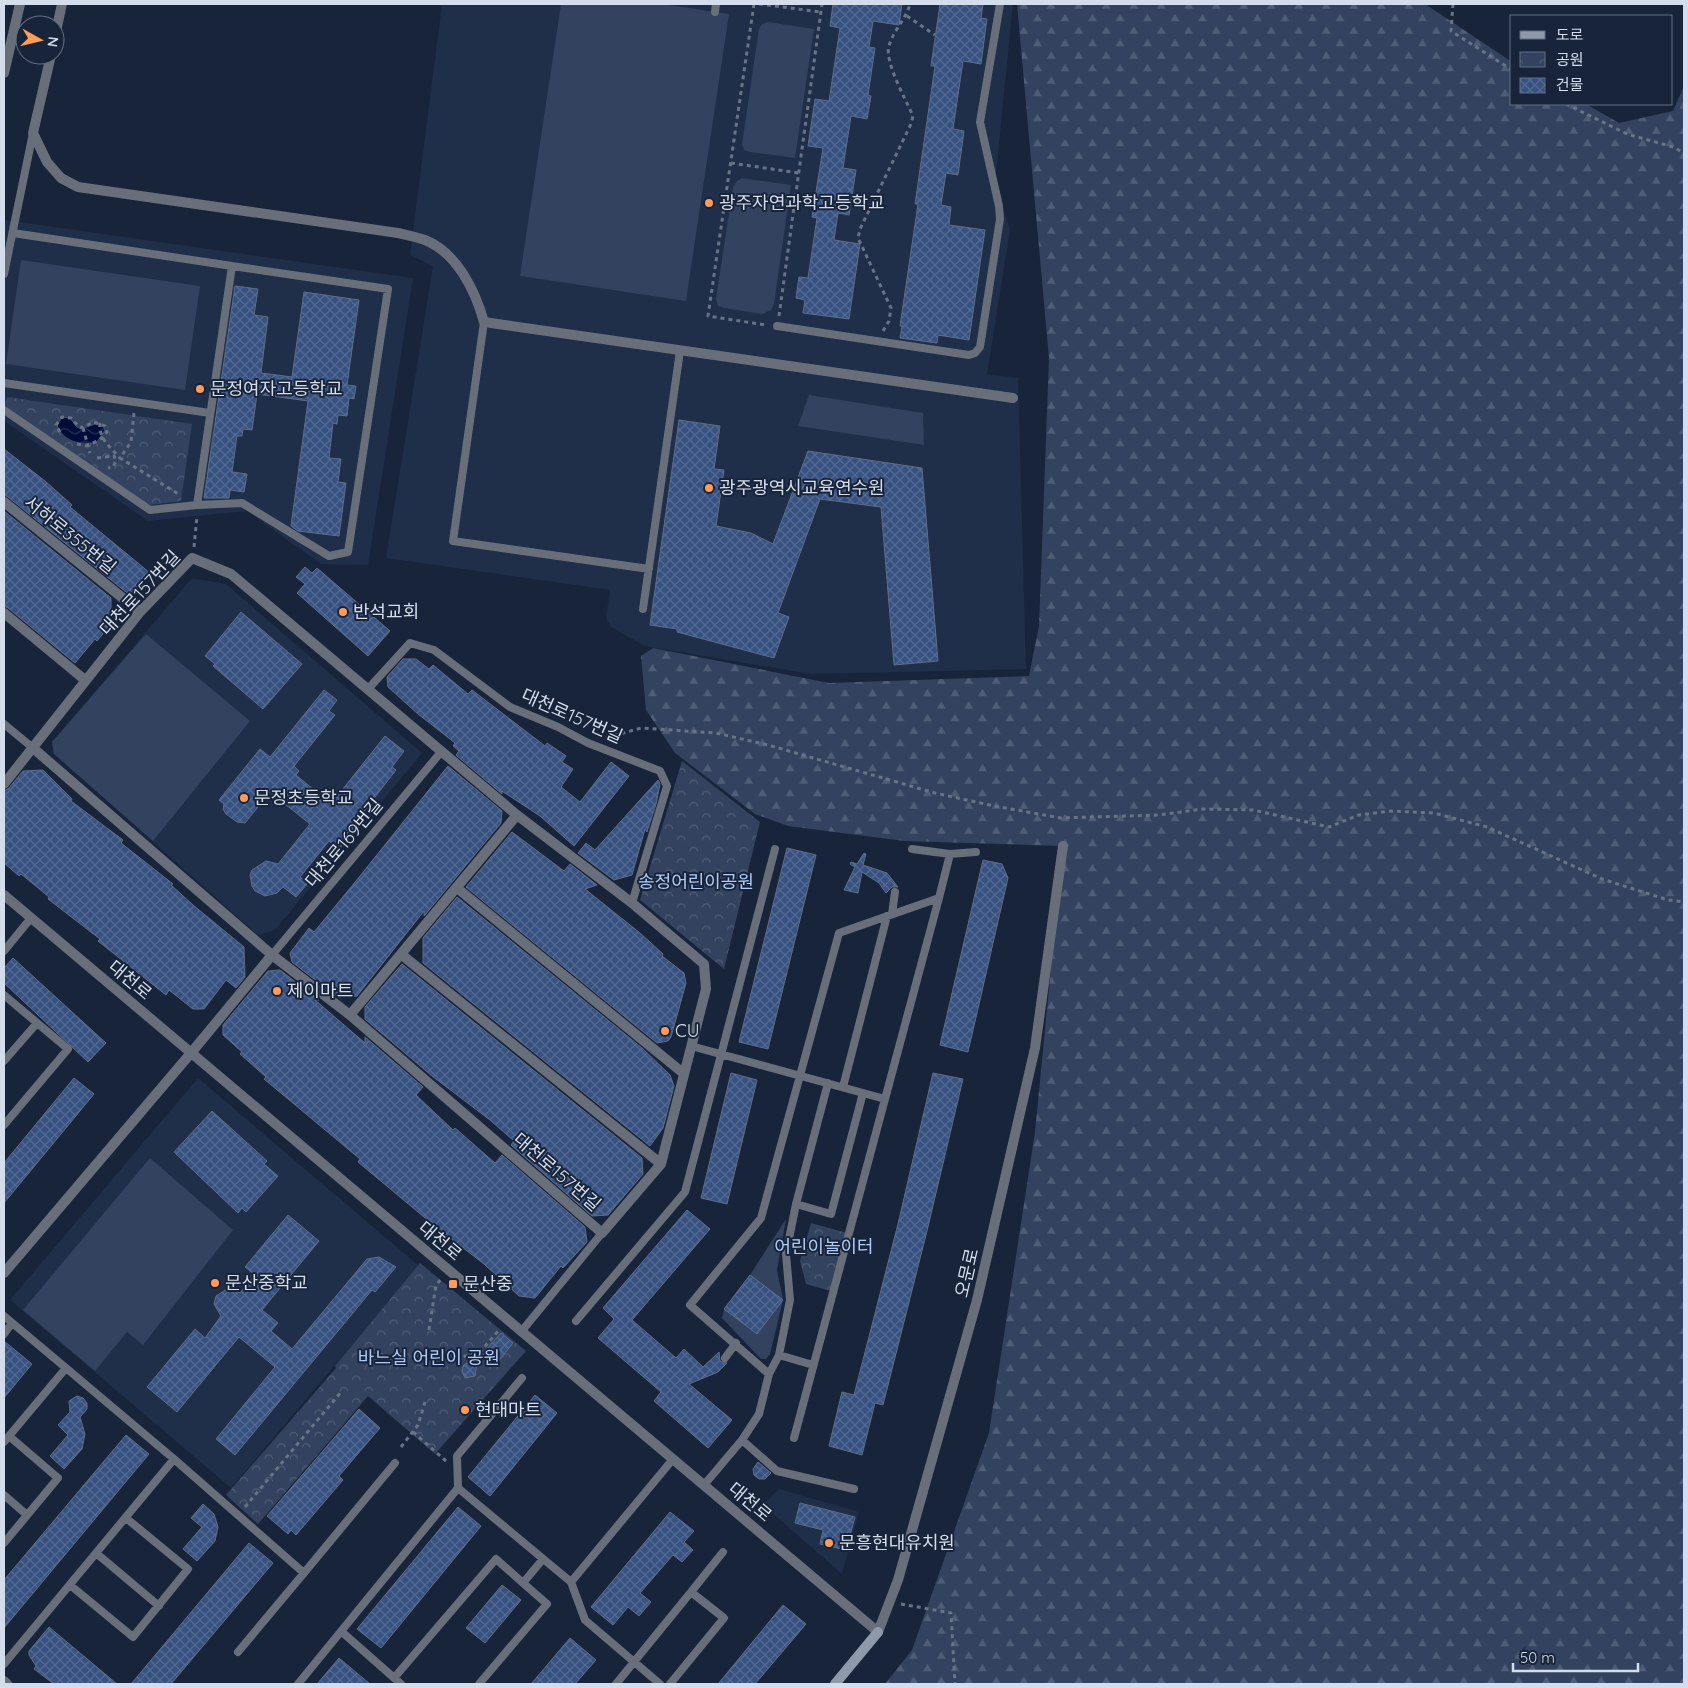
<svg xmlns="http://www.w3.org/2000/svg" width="1688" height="1688" viewBox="0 0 1688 1688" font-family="Quicksand,'Noto Sans KR',sans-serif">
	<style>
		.built { fill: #1f2e49 }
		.grass { fill: #33425f }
		.forest { fill: url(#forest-firs) }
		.park { fill: url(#park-crowns) }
		.water { fill: url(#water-waves); stroke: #404b6e }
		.building { fill: url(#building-cross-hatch); stroke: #5e6d87 }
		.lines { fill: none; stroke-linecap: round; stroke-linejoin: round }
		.path { stroke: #697386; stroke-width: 3; stroke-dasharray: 4 4; stroke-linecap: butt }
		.service { stroke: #686e7a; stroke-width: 8 }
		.minor { stroke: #686e7a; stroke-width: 10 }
		.tertiary { stroke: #686e7a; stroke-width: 10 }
		.secondary { stroke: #8e99ab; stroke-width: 10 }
		.poi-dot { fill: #ff9b5b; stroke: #18243a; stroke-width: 2 }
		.labels { text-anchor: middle; stroke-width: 4; stroke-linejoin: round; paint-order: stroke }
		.poi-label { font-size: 18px; fill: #d4ddeb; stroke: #18243a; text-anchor: start }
		.street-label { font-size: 18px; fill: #d4ddeb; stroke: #18243a }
		.park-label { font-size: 18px; fill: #b0caf7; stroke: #18243a }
	</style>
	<defs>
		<pattern id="forest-firs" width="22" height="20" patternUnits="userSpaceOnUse" patternTransform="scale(1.25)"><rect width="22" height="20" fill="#33425f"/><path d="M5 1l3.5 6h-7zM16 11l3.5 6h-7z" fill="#505d76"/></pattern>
		<pattern id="park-crowns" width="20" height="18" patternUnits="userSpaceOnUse" patternTransform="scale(1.25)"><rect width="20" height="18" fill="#33425f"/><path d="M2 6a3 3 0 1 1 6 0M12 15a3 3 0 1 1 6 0" fill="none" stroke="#505d76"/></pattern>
		<pattern id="water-waves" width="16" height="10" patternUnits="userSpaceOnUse" patternTransform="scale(1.25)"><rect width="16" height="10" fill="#000d38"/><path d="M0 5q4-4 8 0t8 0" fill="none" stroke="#243055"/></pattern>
		<pattern id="building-cross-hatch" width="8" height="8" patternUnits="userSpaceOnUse" patternTransform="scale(1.25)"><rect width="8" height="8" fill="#375181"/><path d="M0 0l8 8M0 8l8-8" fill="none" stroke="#536a93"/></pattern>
	</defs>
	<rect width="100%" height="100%" fill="#18243a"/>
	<!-- built -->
	<path class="built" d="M442,4h571l-18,180 15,46 -23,144 31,4 8,291 -216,5 -165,-28 -34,-19 -5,-9 4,-28 -224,-32 47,-292 -23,-11z
		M5,220l408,58 -45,287 -47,-1 -74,-53 -99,10 -144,-100z
		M192,578l34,6 196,169 -147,177 -17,5 -204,-181 -2,-12z
		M198,1078l221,188 -188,222 -221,-188z
		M779,1489l80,23 -17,62 -79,-69z"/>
	<!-- grass -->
	<path class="grass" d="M561,4h101l67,10 -43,287 -166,-25z
		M768,22l46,7 -19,129 -45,-6 -6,-2 -2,-6 17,-115 3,-5z
		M742,178l49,7 -17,119 -3,6 -9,4 -38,-6 -6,-2 -2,-7 17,-112 4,-6z
		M21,260l179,26 -15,104 -179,-26z
		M809,395l114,18 1,32 -126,-19z
		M146,634l104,87 -97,120 -99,-87 -2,-12z
		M150,1158l83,72 -90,115 -16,-13 -32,39 -72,-61z
		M786,1219l-9,51 6,30 -13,54 -4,5h-5l-39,-41 2,-9 26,-34z"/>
	<!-- forest -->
	<path class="forest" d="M1017,4h408l87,58v42h74l33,19 54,-12 11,-25v1598h-799l27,-34 77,-217 46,-301 28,-286 -159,-5 -116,-15 -33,-12 -80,-61 -29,-43 -5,-54 12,-8 176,35 200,-7 10,-50 10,-268z"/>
	<!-- park -->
	<path class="park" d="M7,397l185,27 -11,77 -32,4 -145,-100z
		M682,761l78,61 -36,147 -84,-69z
		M811,1223l36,10 -16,58 -25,-7 -6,-23z
		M420,1263l106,88 -91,103 -67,-58 -110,128 -32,-29 110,-127 -1,-2z"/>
	<!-- water -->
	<path class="water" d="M62,417l8,1 7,9 4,2 14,-5 8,2 2,4 -8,12c-16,4 -34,0 -40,-17z"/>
	<!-- building -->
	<path class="building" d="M833,4h69l-3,21 -26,-4 -4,26 6,1 -7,47 3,1 -4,23 -16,-3 -8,52 13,2 -7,45 -11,-2 -4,27 26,4 -11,75 -46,-6 2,-13 -9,-2 3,-21 9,1 9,-60 -5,-1 11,-69 -15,-2 7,-47 14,2 11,-73 -10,-2z
		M940,4h43l-2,14 6,1 -6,45 -18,-3 -10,68 11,2 -6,44 -12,-2 -5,32 10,2 -2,18 36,5 -16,110 -31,-5 -1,8 -37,-5 2,-12h-2l18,-122h-3l20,-138h-4z
		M235,286l23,3 -4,26 14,2 -7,56 31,4 12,-85 55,8 -12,85 9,1 -2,13 -5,-1 -2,18 -9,-1 -1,9 -4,-1 -4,35 12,1 -3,23 8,1 -7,53 -41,-5 -7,-5 17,-125 -51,-7 -5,36 -9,-1 -1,7h-5l-5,36 15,2 -3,18 -14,-2 -1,8h-25z
		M679,420l41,6 -6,43 10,1 -8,56 35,7 22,11 35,-93 114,17 16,193 -44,4 -13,-158 -61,-8 -42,114 11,4 -15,41 -97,-26v-3l-27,-4z
		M4,449l41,32 27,24 -2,2 80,66 -19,23 -123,-99 -4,-2z
		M4,511l107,87v26l-14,17 -2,-2 -20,24 -67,-55 -4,-2z
		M305,567l7,6 5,-5 73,63 -22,25 -71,-63 8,-9 -9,-7z
		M241,612l61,52 -39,45 -50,-43 2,-2 -10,-8z
		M403,659h13l13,10 4,-4 35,29 4,-4 73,56 2,-3 19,13 -4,6 11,7 -12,18 19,15 31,-40 18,14 -55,70 -34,-30 -38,-25v3l-46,-39 3,-4 -6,-5 2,-3 -37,-29 -30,-27 -1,-10z
		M324,690l13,10 -8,11 6,4 -41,51 5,5 -3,4 35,29 54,-68 19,15 -12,16 4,3 -42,54 3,2 -18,23 -10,-8 -29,36 8,6 -12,14 -13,-10 -6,6 -12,3 -10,-5 -3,-5 -2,-11 2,-5 14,-9 12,3 32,-40 -40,-32 -25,31 -8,-1 -11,-8 -3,-5 1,-5 -5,-4 41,-51 10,8z
		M448,766l54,45 -1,12 -77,93v-5l-67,85 -18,2 -47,-36 -2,-9 19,-25 5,4 42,-51z
		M43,770l29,29 -1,2 52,39 -2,3 52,41 -2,1 22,20 51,42 1,30 -9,11 -10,-8 -22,29h-11l-24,-19 -3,5 -68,-54 2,-2 -52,-40 1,-2 -28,-23 -2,2 -15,-13v-72l5,-3 14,-17z
		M658,780l2,4 -4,20 -9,28 -2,-3 -13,46 -18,5 -36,-27 8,-10 9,7z
		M512,832l52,39 6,-7 27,21 -12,4 55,44 23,21 -1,2 22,17 2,10 -15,54 -3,4 -11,2 -191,-156z
		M787,848l29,7 -48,194 -29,-7z
		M864,853l2,1 -3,11 24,8 11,14h-6l-6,6 -7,-10 -17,-11 -4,21 -14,-3 11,-23 -5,-3 1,-2 6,2z
		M983,860l19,4 6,14 -40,174 -28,-7z
		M457,897l185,151 28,27 4,11 -11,42 -13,18 -227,-183v-25z
		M13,958l93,85 -18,19 -84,-79v-15z
		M402,964l240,194 1,16 -35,41 -16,1 -81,-71 3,-4 -24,-21 -58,-44 -67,-57v-12z
		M280,970l39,30h-4l50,43v-6l58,50 -7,8 37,35 2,-2 40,35 7,-8 83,72 2,15 -24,26 -2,-2 -26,32 -16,-2 -35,-32 -48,-37 -78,-65 2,-3 -96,-80 2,-2 -26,-23 2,-2 -19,-17v-10l45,-54z
		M731,1073l26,7 -30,124 -26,-6z
		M933,1073l30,6 -36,152 -44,174 -8,-2 -13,52 -33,-9 13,-54 12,3 44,-171z
		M74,1078l20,16 -90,109v-40z
		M212,1111l55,50 -3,3 14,12 -32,36 -4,-4 -4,5 -64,-61z
		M687,1210l23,19 -78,91 44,38 8,-9 19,18 16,-15 1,9 7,2 -9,9 -29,12 43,36 -24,28 -54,-47 7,-9 -63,-54 16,-19 -11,-11z
		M288,1215l31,26 -57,69 16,13 -7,8 21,18 75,-90 12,-2 17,10 -21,25 -3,-2 -137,165 -19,-16 59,-72 -36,-30 -62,75 -30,-25 48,-58 10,9 16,-22 -7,-12 2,-8 11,-7 13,4 15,-18 -10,-8z
		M750,1275l33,25 -26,34 -33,-25z
		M501,1333l12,10 -16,20 -13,-11z
		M4,1341l28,23 -28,34z
		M477,1362l-2,14 -10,2 -3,-7 1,-5 4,-3z
		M535,1395l22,18 -67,83 -22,-19z
		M77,1396l6,2 4,5v6l-7,8 5,17 -3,15 -18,20 -14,-13 18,-21 -10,-10 12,-13 -1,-11z
		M359,1409l21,19 -41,48 4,4 -47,55 -5,-5 -3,4 -21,-18z
		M126,1435l23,19 -145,174v-48z
		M758,1462l13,11 -6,6h-6l-5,-4 -1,-6z
		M800,1503l55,14 -9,33 -26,-6 3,-14 -28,-7z
		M203,1504l11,10 4,13 -3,14 -18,20 -14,-12 19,-22 -11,-9z
		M458,1507l23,19 -100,122 -24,-19z
		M670,1512l24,19 -10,11 9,8 -11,12 -9,-7 -33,38 11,9 -12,14 -11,-9 -15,18 -22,-18z
		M249,1543l24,20 -102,121h-40z
		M502,1585l19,15 -36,43 -19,-15z
		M783,1605l23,19 -51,60h-37z
		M49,1627l68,57h-63l-20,-15 2,-3 -7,-11v-4z
		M570,1638l26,22 -21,24h-44z
		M339,1658l31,26h-53z"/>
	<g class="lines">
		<!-- path -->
		<path class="path" d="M754,4l-46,312 58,9
			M759,4l62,8
			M1453,4l-2,27 61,39
			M907,16l28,19
			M1566,104l61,30 46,13 11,6
			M731,163l68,10
			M779,316l43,-312
			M883,331l6,-10 2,-13 -33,-70 2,-9 51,-105 2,-8c-7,-16 -29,-55 -24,-70 4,-15 17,-27 21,-42
			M134,413l-3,29 -11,16 60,37
			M100,423c-2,15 11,25 20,35
			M83,428l7,25
			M60,432l-4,-7 6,-8 9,1 7,8 5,2 10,-6 12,4 2,6 -5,6 -14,8
			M77,444l11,2
			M97,458l17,-2 2,5 -3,6 -5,1
			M194,547l3,-31
			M606,738l35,-10 75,5 52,12 167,48 59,13 67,12 98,-3 44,-6 50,1 76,17 30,-12 31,-4 44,2 53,14 115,52 66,21 16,2
			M429,1330l7,-45 6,-7
			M456,1359l25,-8 18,-21
			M413,1432l33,29
			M401,1447l17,-22 7,-23
			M245,1507l96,-115
			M901,1604l50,9 4,71"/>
		<!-- service -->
		<path class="service" d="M715,12l1,-8
			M4,274l29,-141
			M484,322l-31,219 196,28
			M777,326l192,29 6,-2 5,-6 20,-128 -1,-13 -19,-84 20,-118
			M4,383l206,30
			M4,410l146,100 47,-5 35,-239 -219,-33
			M197,505l45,-2 87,53 19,-4 40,-263 -156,-23
			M643,609l37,-258
			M368,689l42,-46 24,7 76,57 48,20 30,16 72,28 7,15 -35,117
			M4,724l29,24
			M912,849l38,5 -11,44
			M950,854l26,-2
			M892,914l3,-22
			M4,951l27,-33
			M272,955l169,-203
			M4,995l64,54 -64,76
			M691,1046l194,53
			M4,1061l33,-38
			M843,1087l44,-171
			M796,1204l35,10 32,-121
			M4,1316l62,52 -62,74
			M576,1321l109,-129 90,-343
			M521,1332l81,-99
			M4,1334l8,-11
			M779,1355l34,10
			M725,1358l11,-15
			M769,1374l-79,-69 71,-87 78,-285 100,-35 -145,540
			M742,1440l35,31 77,18
			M174,1459l130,114 91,-110
			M704,1485l38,-45 17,-26 10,-40 10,-19 11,-55 -4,-46 10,-50 32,-121
			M458,1488l113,94
			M4,1495l23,20
			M4,1543l54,-65 -49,-42
			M96,1553l63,53
			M70,1585l63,52 55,-68 -62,-51
			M342,1632l59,52
			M238,1652l66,-79
			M4,1664l170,-205 -108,-91
			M394,1678l102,-119 27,24
			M298,1684l160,-196 -1,-32 65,-78
			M479,1684l68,-80 -24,-21 20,-24
			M616,1684l75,-92
			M660,1684l-75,-64 -14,-38 102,-123
			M670,1684l54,-66 -33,-26 32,-40"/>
		<!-- minor -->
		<path class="minor" d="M55,36l7,-32
			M51,55l-18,78 14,29 14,16 17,9 320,46c9,2 19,4 27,7 32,13 50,50 59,82l529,76
			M4,73l16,-69
			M4,502l136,110
			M4,613l81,67
			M4,784l136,-172 52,-54 39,16 286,241 115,88 72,61 2,25 -45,175 -59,69 -252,-218 -78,-60 -239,-207
			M457,888l226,185
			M402,955l259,209
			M350,1015l167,-200
			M191,1053l81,-98
			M878,1632l20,-52 79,-280 58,-252 28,-202"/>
		<!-- tertiary -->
		<path class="tertiary" d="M4,895l874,737
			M4,1273l187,-220
			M4,1681l3,3"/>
		<!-- secondary -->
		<path class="secondary" d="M835,1684l43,-52"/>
	</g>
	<!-- markers -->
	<g class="poi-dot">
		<circle cx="709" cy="203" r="5"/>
		<circle cx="200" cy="389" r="5"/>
		<circle cx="709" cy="488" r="5"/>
		<circle cx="343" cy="612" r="5"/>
		<circle cx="244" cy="798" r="5"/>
		<circle cx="277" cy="991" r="5"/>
		<circle cx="665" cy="1031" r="5"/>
		<circle cx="215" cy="1283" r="5"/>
		<rect x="448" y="1279" width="10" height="10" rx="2.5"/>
		<circle cx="465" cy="1410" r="5"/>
		<circle cx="829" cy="1543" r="5"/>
	</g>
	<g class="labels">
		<!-- poi labels -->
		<g class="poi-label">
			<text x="719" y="209">광주자연과학고등학교</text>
			<text x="210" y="395">문정여자고등학교</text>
			<text x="719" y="494">광주광역시교육연수원</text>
			<text x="353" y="618">반석교회</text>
			<text x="254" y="804">문정초등학교</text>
			<text x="287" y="997">제이마트</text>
			<text x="675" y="1037">CU</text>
			<text x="225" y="1289">문산중학교</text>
			<text x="463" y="1290">문산중</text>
			<text x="475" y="1416">현대마트</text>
			<text x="839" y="1549">문흥현대유치원</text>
		</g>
		<!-- street labels -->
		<g class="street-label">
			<text transform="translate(70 535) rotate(39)" y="6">서하로355번길</text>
			<text transform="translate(140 593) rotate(-47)" y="6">대천로157번길</text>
			<text transform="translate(572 716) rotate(24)" y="6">대천로157번길</text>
			<text transform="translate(344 843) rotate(-50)" y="6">대천로169번길</text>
			<text transform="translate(130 980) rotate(40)" y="6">대천로</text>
			<text transform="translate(557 1172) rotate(41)" y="6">대천로157번길</text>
			<text transform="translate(440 1241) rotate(40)" y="6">대천로</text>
			<text transform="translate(967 1273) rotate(-77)" y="6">오문로</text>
			<text transform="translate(750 1502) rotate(40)" y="6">대천로</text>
		</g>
		<!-- park labels -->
		<g class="park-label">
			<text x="696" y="888">송정어린이공원</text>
			<text x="824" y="1253">어린이놀이터</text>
			<text x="429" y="1364">바느실 어린이 공원</text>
		</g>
	</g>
	<!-- border -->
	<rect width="1688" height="1688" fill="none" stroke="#d4ddeb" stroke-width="10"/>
	<!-- legend -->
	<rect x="1510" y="15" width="162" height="90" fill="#18243a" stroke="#636e81"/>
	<rect x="1520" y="31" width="25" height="8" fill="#8e99ab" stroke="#636e81"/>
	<text x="1556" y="40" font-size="15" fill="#d4ddeb">도로</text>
	<rect x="1520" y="52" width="25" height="15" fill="url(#park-crowns)" stroke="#636e81"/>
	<text x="1556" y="65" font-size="15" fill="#d4ddeb">공원</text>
	<rect x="1520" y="78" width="25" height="15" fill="url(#building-cross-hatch)" stroke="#636e81"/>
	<text x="1556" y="90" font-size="15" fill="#d4ddeb">건물</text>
	<!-- north arrow -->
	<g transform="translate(40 40) rotate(98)"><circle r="24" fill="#18243a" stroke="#636e81"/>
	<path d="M0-4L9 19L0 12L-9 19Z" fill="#ff9b5b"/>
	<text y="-8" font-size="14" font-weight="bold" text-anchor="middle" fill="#d4ddeb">N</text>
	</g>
	<!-- scale -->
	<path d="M1513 1663v8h125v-8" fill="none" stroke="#d4ddeb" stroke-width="2.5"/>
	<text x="1520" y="1663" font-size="15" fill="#d4ddeb" stroke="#18243a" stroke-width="4" paint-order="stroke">50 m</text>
</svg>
